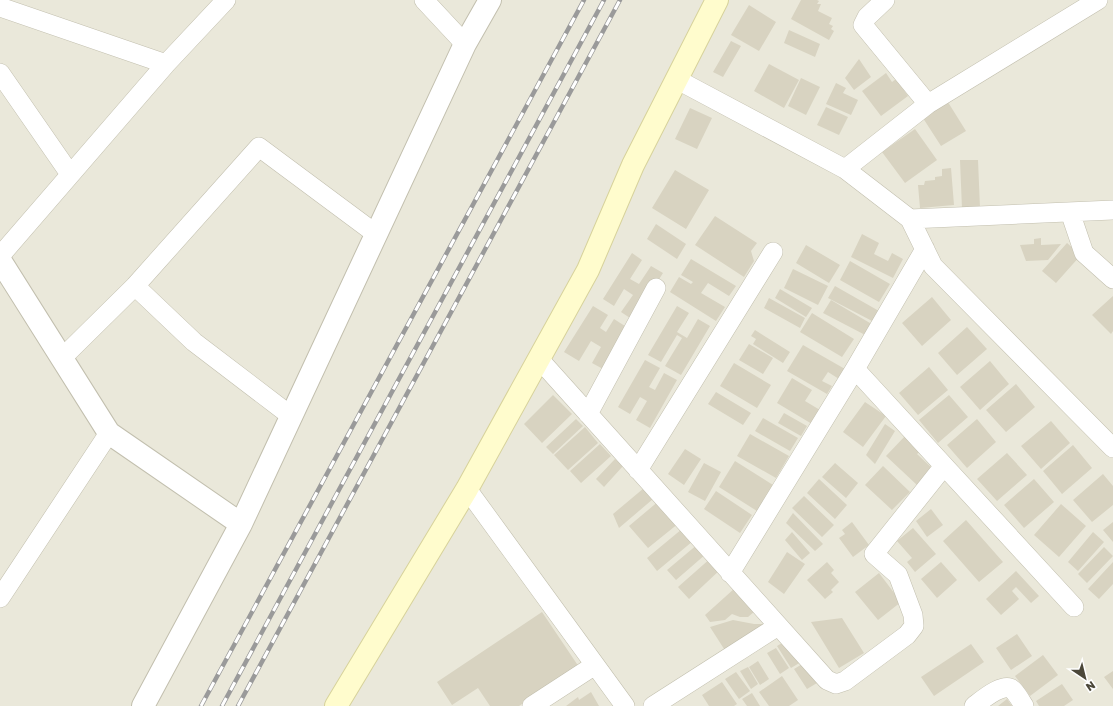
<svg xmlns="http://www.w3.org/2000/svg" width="1113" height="706" viewBox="0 0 1113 706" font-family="'Golos Text',sans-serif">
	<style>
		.residential { fill: #eae8da }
		.building { fill: #d8d3c1 }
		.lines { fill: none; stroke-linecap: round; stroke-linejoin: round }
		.minor-casing { stroke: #c2bfae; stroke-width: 20 }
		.tertiary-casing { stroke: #c2bfae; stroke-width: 24 }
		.secondary-casing { stroke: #d7d29b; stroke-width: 24 }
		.minor { stroke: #fff; stroke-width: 19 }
		.tertiary { stroke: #fff; stroke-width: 22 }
		.secondary { stroke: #fffccd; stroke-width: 22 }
		.rail-casing { stroke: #9a9a9a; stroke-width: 4.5 }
		.rail { stroke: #fff; stroke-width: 3; stroke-dasharray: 9; stroke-linecap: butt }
	</style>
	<rect width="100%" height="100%" fill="#f6f5ec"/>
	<!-- residential -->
	<path class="residential" d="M0,0h1113v706h-1113z"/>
	<!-- building -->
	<path class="building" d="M801,0h16l2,1 -2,3h4l-3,7 14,7 -3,6 4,2 -2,3 3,2 -5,9 -38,-21z
		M749,5l27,17 -17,29 -28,-16z
		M789,30l31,14 -5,13 -31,-14z
		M731,41l10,5 -18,31 -10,-5z
		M859,59l12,18 -17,13 -9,-12z
		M769,64l30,16 -15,28 -30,-17z
		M886,73l6,9 4,-3 12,17 -27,20 -19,-25z
		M801,78l19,9 -14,28 -18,-9z
		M836,83l10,5 -3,5 15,7 -7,15 -25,-11z
		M946,99l20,32 -25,15 -20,-31z
		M826,107l22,10 -9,18 -22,-10z
		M690,108l22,10 -15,31 -22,-10z
		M915,129l22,31 -32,23 -23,-31z
		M960,160h18l2,48 -18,1z
		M951,168l3,37 -34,3 -2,-23h6l1,-4 10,-1v-3l7,-1v-7z
		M675,170l34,20 -23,39 -34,-21z
		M715,216l42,27 -6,8 3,10 -10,16 -49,-32z
		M656,224l30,20 -9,15 -30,-20z
		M862,234l17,9 -5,11 14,7 4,-8 11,6 -10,19 -42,-21z
		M1041,238v7l20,-1 -13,16 -22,1 -6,-16 14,-1v-5z
		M1067,243l14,12 -25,28 -14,-12z
		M806,245l34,20 -11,18 -33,-20z
		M632,253l10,7 -12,19 9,5 12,-18 12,7 -30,47 -12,-8 12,-17 -9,-6 -10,17 -11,-7z
		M691,259l45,27 -7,10 -21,-13 -7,10 24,14 -9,14 -46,-29 9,-15 12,7 2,-2 -12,-7z
		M850,261l40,23 -11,18 -39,-22z
		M793,269l35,17 -10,19 -34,-17z
		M835,286l44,25 -5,11 -46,-24z
		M780,289l32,19 -6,9 -31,-19z
		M1113,296v35l-2,3 -19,-19z
		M932,297l19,23 -29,26 -20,-23z
		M769,298l36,20 -5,10 -36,-20z
		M831,300l44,26 -6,11 -46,-24z
		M593,306l15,9 -8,13 6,4 8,-13 14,9 -25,41 -11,-6 9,-16 -10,-6 -12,20 -15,-9z
		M677,306l12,7 -12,19 10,6 11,-19 12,7 -29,49 -16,-9 17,-28 -5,-3 -16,27 -13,-7z
		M812,313l42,26 -12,18 -42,-25z
		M967,327l20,22 -30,26 -19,-22z
		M755,330l35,22 -7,11 -30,-19 3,-5 -5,-3z
		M749,344l24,14 -10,16 -24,-14z
		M803,345l42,24 -6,10 -11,-7 -6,9 10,5 -5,8 -40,-23z
		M645,360l15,8 -11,19 6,3 9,-17 13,7 -27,48 -14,-8 11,-19 -7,-4 -10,17 -12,-7z
		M990,361l19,23 -29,26 -20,-23z
		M734,363l37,22 -14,23 -37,-22z
		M929,367l19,23 -30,25 -19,-22z
		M792,378l20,12 -7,11 15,9 -8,14 -35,-21z
		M1016,384l19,23 -29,25 -20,-22z
		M716,392l35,21 -8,12 -35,-21z
		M553,395l19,19 -30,29 -18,-19z
		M949,395l19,22 -30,26 -19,-23z
		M865,402l21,14 -23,31 -20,-15z
		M784,413l23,13 -6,10 -23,-13z
		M763,418l35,20 -8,13 -35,-20z
		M576,419l7,7 -30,28 -7,-7z
		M977,419l19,23 -29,26 -20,-23z
		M1051,421l19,22 -29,26 -20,-23z
		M885,424l10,7 -20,33 -9,-9z
		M585,427l13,16 -30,27 -14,-15z
		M750,434l39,22 -13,22 -39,-22z
		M906,435l16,15 -5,4 15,14 -15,17 -31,-29z
		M600,444l11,12 -30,27 -11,-12z
		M1073,445l19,23 -30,26 -19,-23z
		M685,449l16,10 -17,26 -16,-11z
		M1007,453l20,22 -30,26 -20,-22z
		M615,459l8,7 -19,21 -8,-8z
		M735,461l38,24 -16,26 -38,-24z
		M704,463l17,9 -16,29 -17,-9z
		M835,463l23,20 -12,15 -24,-21z
		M883,466l27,26 -18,18 -27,-25z
		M1103,474l10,12v19l-21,17 -19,-22z
		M819,479l28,26 -12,14 -28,-26z
		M1034,479l20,23 -30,26 -20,-23z
		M644,488l9,11 -34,29 -6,-14z
		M716,491l36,24 -12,18 -36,-24z
		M804,496l30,29 -12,12 -30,-29z
		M660,500l19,23 -31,25 -19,-22z
		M1061,504l25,22 -27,31 -25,-22z
		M931,509l12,16 -16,12 -11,-16z
		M793,513l30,31 -8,7 -29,-28z
		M966,520l37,42 -24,20 -36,-41z
		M852,522l17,23 -16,12 -14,-19 6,-4 -3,-4z
		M1113,522v20l-10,-12z
		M913,528l23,26 -21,18 -8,-10 5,-4 -15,-17z
		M682,529l11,12 -36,30 -10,-13z
		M792,532l18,21 -8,7 -17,-20z
		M1093,532l11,10 -26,29 -10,-9z
		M698,544l8,10 -30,26 -9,-10z
		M1104,547l9,9 -26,27 -9,-9z
		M787,552l18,12 -21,30 -16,-12z
		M712,557l10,11 -33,31 -11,-12z
		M827,562l7,8 -3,3 8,9 -8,8 2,2 -8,7 -18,-19z
		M941,562l16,18 -20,18 -16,-19z
		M1113,562v22l-14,15 -11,-10z
		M1016,571l23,25 -8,7 -15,-16 -4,4 7,8 -18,16 -15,-16z
		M879,573l22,29 -23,18 -23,-28z
		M735,588l20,23 -7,6h-8l-8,-3 -7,6 -15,2 -5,-7z
		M542,612l37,55 -60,39h-29l-12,-18 -26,17 -15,-23z
		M842,618l22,35 -25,15 -28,-46z
		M733,620l21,4h12l-40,28 -16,-25z
		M1017,634l15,22 -21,14 -15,-22z
		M787,640l14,22 -10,6 -14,-22z
		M971,644l13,18 -50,34 -13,-19z
		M776,648l13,20 -9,6 -13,-21z
		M1043,655l15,20 -28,21 -15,-20z
		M758,661l11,18 -9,6 -11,-18z
		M804,663l13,20 -10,6 -13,-20z
		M748,667l10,17 -7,5 -11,-18z
		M1113,671v18l-9,-12z
		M736,672l14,19 -11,8 -14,-20z
		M782,676l16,24 -9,6h-20l-10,-14z
		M722,682l15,22 -3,2h-25l-7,-11z
		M1062,684l11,16 -9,6h-25l-3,-5z
		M591,692l8,14h-33l12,-9 1,3z
		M752,693l8,13h-13l-5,-7z
		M1007,699l5,7h-14z"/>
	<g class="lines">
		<defs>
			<path id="minor" d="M424,0l41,44
				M885,0l-18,17 -4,8 65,79
				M0,7l166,57
				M0,73l70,101
				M676,79l169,90 65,50 203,-9
				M845,169l83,-65 170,-104
				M1070,212l14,41 29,26
				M910,219l23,47 180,182
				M0,256l166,-192 60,-64
				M135,286l59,56 97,74
				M62,358l73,-72 124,-139 117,87
				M539,359l288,321 9,4 9,-3 62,-46 7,-9 -1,-11 -15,-40 -24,-21 70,-88
				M855,369l219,238
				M588,414l68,-126
				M638,470l135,-218
				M467,489l158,217
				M730,573l125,-204 70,-120
				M0,598l109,-165
				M532,706l63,-41
				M653,706l125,-80
				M974,706c8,-6 30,-25 39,-16 4,4 8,11 11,16"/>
			<path id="tertiary" d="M0,260l109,173 132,91
				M143,706l98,-182 224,-480 25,-44"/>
			<path id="secondary" d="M336,706l131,-217 121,-219 45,-105 84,-165"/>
		</defs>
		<!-- minor casing -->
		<use href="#minor" class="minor-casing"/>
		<!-- tertiary casing -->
		<use href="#tertiary" class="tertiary-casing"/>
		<!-- secondary casing -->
		<use href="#secondary" class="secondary-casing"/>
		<!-- minor -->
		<use href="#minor" class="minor"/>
		<!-- tertiary -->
		<use href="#tertiary" class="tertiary"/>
		<!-- secondary -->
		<use href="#secondary" class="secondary"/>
		<defs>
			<path id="rail" d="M201,706l383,-706
				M222,706l382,-706
				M238,706l382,-706"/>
		</defs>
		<!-- rail casing -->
		<use href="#rail" class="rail-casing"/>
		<!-- rail -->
		<use href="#rail" class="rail"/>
	</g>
	<!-- north arrow -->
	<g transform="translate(1085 678) rotate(145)" stroke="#ffffff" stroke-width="3" paint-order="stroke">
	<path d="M0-3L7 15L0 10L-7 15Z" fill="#4b4739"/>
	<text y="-6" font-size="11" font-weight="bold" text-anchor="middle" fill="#4b4739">N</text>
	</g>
</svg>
